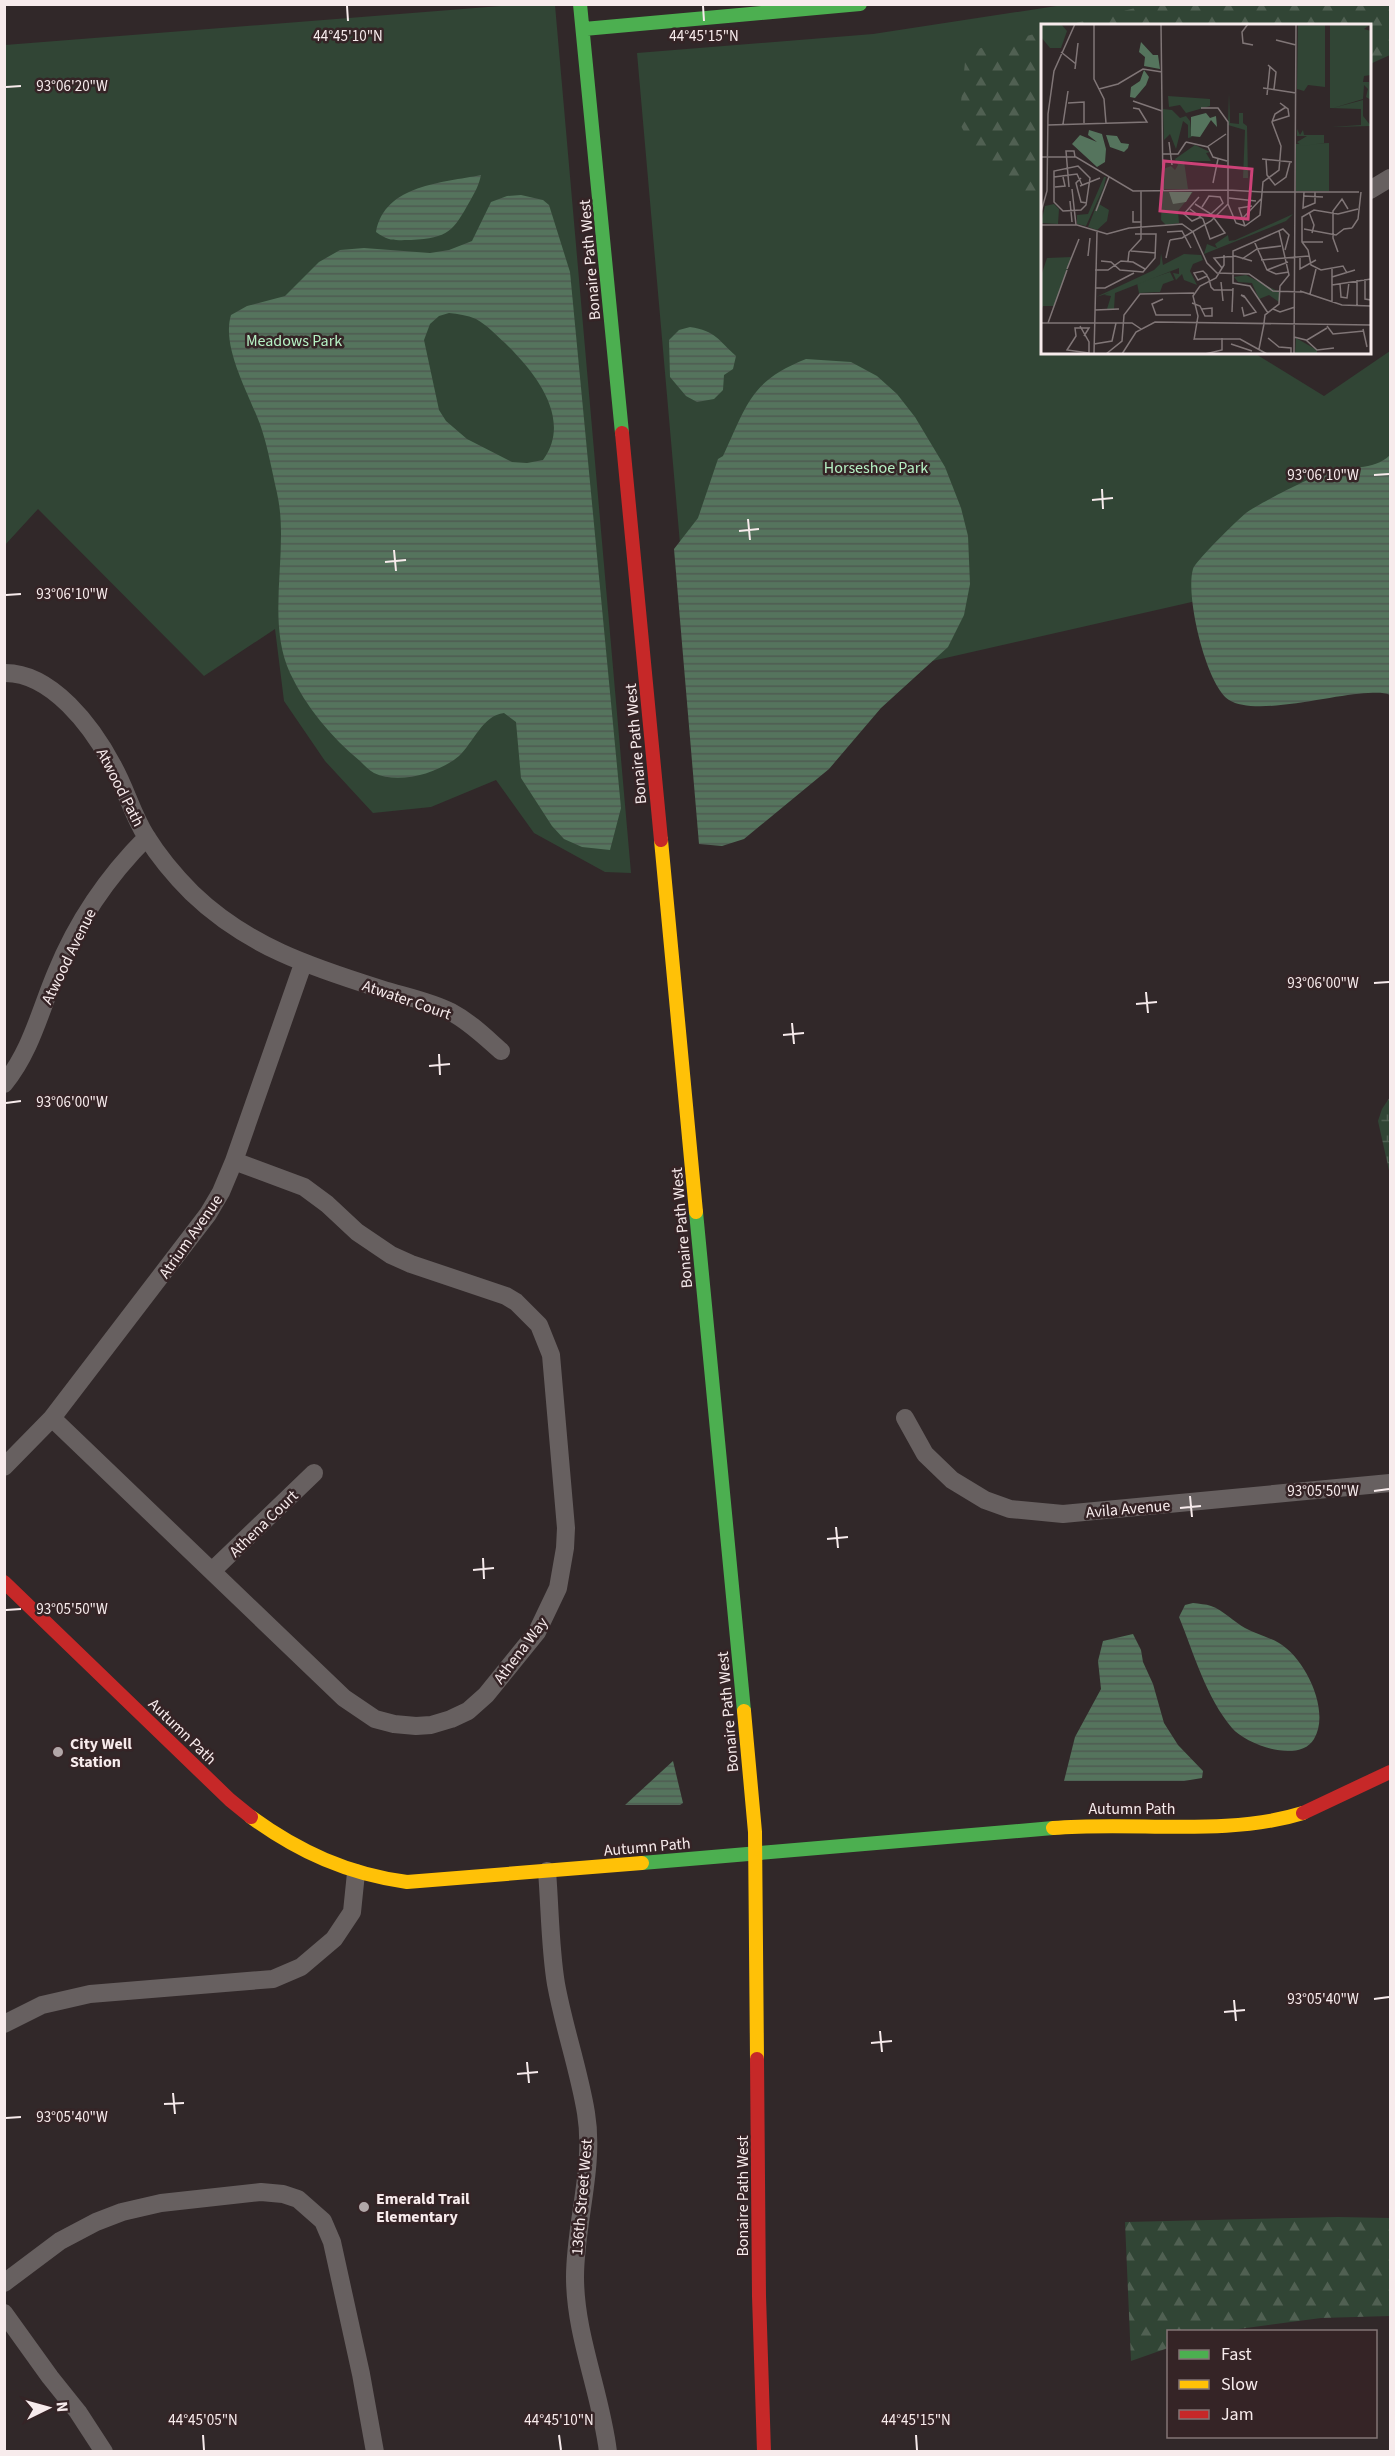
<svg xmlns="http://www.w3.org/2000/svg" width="1395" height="2456" viewBox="0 0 1395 2456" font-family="'Source Sans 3',sans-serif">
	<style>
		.green { fill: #314535 }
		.forest { fill: url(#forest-firs) }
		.wetland { fill: url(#wetland-marsh) }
		.water { fill: url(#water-rules); fill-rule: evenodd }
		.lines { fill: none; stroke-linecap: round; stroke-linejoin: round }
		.street { stroke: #676060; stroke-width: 18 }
		.fast { stroke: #4caf50; stroke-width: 14 }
		.slow { stroke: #ffc107; stroke-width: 14 }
		.jam { stroke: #c62828; stroke-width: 14 }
		.ticks { fill: none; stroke: #f7ebec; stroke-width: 2 }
		.poi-dot { fill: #b2a7a8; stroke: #352426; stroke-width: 2 }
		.labels { text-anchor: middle; stroke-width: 5; stroke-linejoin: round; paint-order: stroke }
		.street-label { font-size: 16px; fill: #f7ebec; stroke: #352426 }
		.park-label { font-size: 16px; fill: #b6f1c4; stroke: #352426 }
		.poi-label { font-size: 16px; font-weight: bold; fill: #f7ebec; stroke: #352426; text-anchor: start }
		.inset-road { fill: none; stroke: #807677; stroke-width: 1.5 }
		.view { fill: #cd4278; fill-opacity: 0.15; stroke: #cd4278; stroke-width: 3 }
		.inset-edge { fill: none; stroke: #f7ebec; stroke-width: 3 }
		.ticks-label { font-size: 15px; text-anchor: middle; fill: #f7ebec; stroke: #352426; stroke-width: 5; stroke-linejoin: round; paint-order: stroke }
	</style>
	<defs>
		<pattern id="forest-firs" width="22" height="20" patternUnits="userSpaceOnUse" patternTransform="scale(1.5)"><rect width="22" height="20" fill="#314535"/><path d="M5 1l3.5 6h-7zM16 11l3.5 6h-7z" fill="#506052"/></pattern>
		<pattern id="wetland-marsh" width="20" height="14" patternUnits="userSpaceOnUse" patternTransform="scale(1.5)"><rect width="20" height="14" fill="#314535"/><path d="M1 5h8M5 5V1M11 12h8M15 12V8" fill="none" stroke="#506052"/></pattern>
		<pattern id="water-rules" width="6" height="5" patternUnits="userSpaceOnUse" patternTransform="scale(1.5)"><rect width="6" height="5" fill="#55745d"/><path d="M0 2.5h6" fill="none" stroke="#4f5b51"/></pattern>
	</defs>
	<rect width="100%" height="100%" fill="#312829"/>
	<!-- green -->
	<path class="green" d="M513,5h42l76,868 -26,-1 -71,-39 -38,-53 -65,27 -58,6 -48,-52 -41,-60 -9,-72 -71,47 -166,-167 -33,36v-500z
		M1063,5h120l11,20 -152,1v326l212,1 70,43 66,-45v206l-695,158 -58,-662 236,-19z"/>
	<!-- forest -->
	<path class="forest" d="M1151,4l239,1v50l-20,9v-38l-302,-1z
		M1042,32v170l-28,-14 -33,-23 -22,-43 7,-70z
		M1338,2217l52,1v98l-69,2 -97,13 -56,1v16l-37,13 -6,-139z"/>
	<!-- wetland -->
	<path class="wetland" d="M1390,1097v78l-12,-54 4,-12z"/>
	<!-- water -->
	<path class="water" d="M481,175c-2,10 -6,17 -11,26 -17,30 -21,37 -59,39 -17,0 -21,2 -35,-8 9,-48 67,-49 105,-57z
		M521,195l22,5 6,5 21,67 51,536 -11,42 -28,-3 -18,-8 -12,-13 -31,-48 -5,-56 -12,-9c-21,2 -31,30 -45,43 -20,17 -60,29 -85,17 -5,-3 -10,-8 -14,-12 -29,-24 -54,-54 -70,-88 -25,-54 0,-123 -13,-180 -5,-22 -9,-45 -16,-66 -11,-32 -40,-79 -30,-112l16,-9 38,-10 34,-34 21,-12 24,-2 66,5 19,-3 23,-9 19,-39 16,-6zM449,313c9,1 18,2 27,6 11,6 20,16 29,24 30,29 68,76 38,117l-16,3 -15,-1 -45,-23 -21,-18 -7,-11 -15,-70 6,-16 9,-8z
		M690,327c26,4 28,13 46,29l-3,13 -9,6 -1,15 -9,9 -17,3 -11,-6 -16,-19 -1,-37 10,-10z
		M806,359l45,3 26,14 20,18 18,23 30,50 16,41 7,28 2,48 -6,31 -16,32 -67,61 -52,61 -85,70 -22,7 -23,-2 -25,-295 24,-31 20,-59 5,-3c24,-51 27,-75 83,-97z
		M1390,455v240c-7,-3 -14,-2 -22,-2 -34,1 -112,24 -139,7 -23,-15 -44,-105 -36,-131 2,-7 44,-49 53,-56 10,-8 67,-37 80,-41 22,-7 47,0 64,-17z
		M1193,1603c6,1 13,1 18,3 12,4 23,16 34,22 11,6 24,9 34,15 26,15 52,68 35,96 -15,25 -67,6 -82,-11 -26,-31 -38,-74 -53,-111l6,-12z
		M1133,1634l8,16 2,12 10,22 11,39 14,22 25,26 -1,7 -18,3h-120l11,-44 26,-48 -3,-28 5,-20z
		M673,1761l10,42 -3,2h-55z"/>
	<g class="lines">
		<!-- street -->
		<path class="street" d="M1370,190l20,-12
			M4,673c48,-1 89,55 109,93 13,23 19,48 33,70 13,21 29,40 46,57 55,53 119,74 189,96 22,7 49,12 70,23 19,10 34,25 50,39
			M4,1084c27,-33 36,-73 52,-111 21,-52 52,-97 91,-136
			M52,1418l292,280 31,21 19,5 22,2 15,-1 20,-6 17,-8 18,-16 51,-63 21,-44 7,-40 1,-20 -15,-173 -12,-30 -23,-23 -10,-6 -95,-32 -20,-9 -34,-23 -30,-28 -23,-17 -70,-26
			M905,1418l20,36 27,26 33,20 25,9 53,5 327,-31
			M4,1467l48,-49 156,-204 13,-22 13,-31 69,-197
			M212,1571l102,-98
			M547,1871c3,37 3,77 9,113 8,44 23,86 30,129 9,54 -11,110 -11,164 0,59 26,116 33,175
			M4,2024l38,-19 48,-11 183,-15 28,-12 33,-28 18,-27 4,-39
			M4,2283l56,-42 36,-19 26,-10 39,-9 100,-11 22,2 15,5 25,22 9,21 29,132 14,78
			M4,2313l46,64 28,35 26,40"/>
		<!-- fast -->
		<path class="fast" d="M580,4l42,429
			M584,29l276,-25
			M696,1212l48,499
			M642,1863l411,-35"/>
		<!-- slow -->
		<path class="slow" d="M661,840l35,372
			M744,1711l11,121 2,227
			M251,1817c48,35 97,57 156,65l235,-19
			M1053,1828c82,-7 173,9 250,-15"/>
		<!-- jam -->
		<path class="jam" d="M622,433l39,407
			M4,1582l226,218 21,17
			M1303,1813l87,-41
			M757,2059l2,237 5,156"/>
	</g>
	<!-- ticks -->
	<path class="ticks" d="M347,6l1,15M703,6l1,15M6,87l15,-1M1374,475l15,-1M1102,489l1,20M1092,500l21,-2M748,519l2,21M739,531l20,-2M394,550l2,21M385,562l21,-2M6,595l15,-1M1374,983l15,-1M1146,992l2,21M1136,1004l21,-2M792,1023l2,21M783,1035l21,-2M439,1054l1,21M429,1066l21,-2M6,1103l15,-2M1374,1491l15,-2M1190,1496l2,21M1180,1508l21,-2M836,1527l2,21M827,1539l21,-2M483,1558l1,21M473,1570l21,-2M6,1610l15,-1M1374,1999l15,-2M1234,2000l2,21M1224,2012l21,-2M880,2031l2,21M871,2043l21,-2M527,2062l2,21M517,2074l21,-2M173,2093l2,21M164,2104l20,-1M6,2118l15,-1M203,2435l1,15M559,2435l2,15M916,2435l1,15"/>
	<!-- markers -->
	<g class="poi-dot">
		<circle cx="58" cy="1752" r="6"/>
		<circle cx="364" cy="2207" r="6"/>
	</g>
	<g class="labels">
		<!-- street labels -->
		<g class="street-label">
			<text transform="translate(589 260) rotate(-95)" y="6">Bonaire Path West</text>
			<text transform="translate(635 744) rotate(-95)" y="6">Bonaire Path West</text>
			<text transform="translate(121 787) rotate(63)" y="6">Atwood Path</text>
			<text transform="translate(68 956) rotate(-64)" y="6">Atwood Avenue</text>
			<text transform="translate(407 999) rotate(19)" y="6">Atwater Court</text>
			<text transform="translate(681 1228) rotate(-95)" y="6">Bonaire Path West</text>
			<text transform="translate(190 1236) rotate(-55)" y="6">Atrium Avenue</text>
			<text transform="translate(1128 1508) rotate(-5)" y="6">Avila Avenue</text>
			<text transform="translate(263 1523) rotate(-44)" y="6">Athena Court</text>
			<text transform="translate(520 1650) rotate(-53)" y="6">Athena Way</text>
			<text transform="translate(727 1712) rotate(-95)" y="6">Bonaire Path West</text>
			<text transform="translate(183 1731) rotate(44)" y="6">Autumn Path</text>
			<text x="1132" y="1814">Autumn Path</text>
			<text transform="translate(647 1846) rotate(-5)" y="6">Autumn Path</text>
			<text transform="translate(742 2196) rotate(-90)" y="6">Bonaire Path West</text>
			<text transform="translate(581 2197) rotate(-85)" y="6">136th Street West</text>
		</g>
		<!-- park labels -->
		<g class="park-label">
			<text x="294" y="346">Meadows Park</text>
			<text x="876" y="473">Horseshoe Park</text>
		</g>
		<!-- poi labels -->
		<g class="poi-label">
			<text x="70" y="1749">City Well<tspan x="70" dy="18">Station</tspan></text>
			<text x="376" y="2204">Emerald Trail<tspan x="376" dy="18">Elementary</tspan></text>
		</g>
	</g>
	<!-- overview -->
	<g transform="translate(1041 24)">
		<rect width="330" height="330" fill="#312829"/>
		<path d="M288,119v48h-33v-47zM154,121l15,7 -4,1 5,8h-27l4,28h-24l-1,-20 8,-3 4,4 3,-5 -3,-6zM64,160l-6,20 10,6 -2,11 -10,9 -9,-3zM121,168h31l-15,19 1,12 -13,2 -5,-5zM13,180l5,5 -1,15 -17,-1 4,-17zM31,233l-18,49h-11l-2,5v-35l6,-18zM129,248l4,8 -11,4 -3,8 -21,1 -2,-10zM205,251l33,17v10l-10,-7 -10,4 -7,-16 -14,-1 -4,-5zM255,314l21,12v4h-22z" fill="#314535"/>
		<path d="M257,0h27v63l-17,-2 -4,6 -7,-2zM289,0h41l-7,5 7,2v44l-7,1 -1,6h6l2,18 -5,-3 2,-8 -4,-4 -1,14 -30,9 30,-8v16l8,10 -40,1 30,-2v-16l-31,-1zM188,69l1,30 9,1v-11h4v10l4,3 1,52h-5l2,-48 -17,-5zM127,72l42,3v7l-24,7 -6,-8 -11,2zM122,85l9,1 8,8 6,-2 4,5 2,16 -4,1v-13l-5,-4 -7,28 -6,-15 -6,6zM256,105l3,6 3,-5 1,5h20v8l-22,3 -5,-4 10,-6h-10zM63,153h2l-2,9 -18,40 -9,-2v-9l11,-1zM252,190l-7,7 -82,33 3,-10 10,4 -2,-4 13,-9 1,6 6,-1 -4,2zM120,229l2,12 21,-11 17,1 2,5 -10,4 -3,7 7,14 -13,-5 -2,-6 -6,6 -3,-7 6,1v-6l-64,25 -1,16h-7l4,-13 -7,-1 5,-2 -13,4 58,-27 6,-6z" fill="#314535"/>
		<path d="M1,0h19l6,7 -6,17h-11l-9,-11z" fill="#314535"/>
		<path d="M100,18l12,13h5l2,14 -16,-3 1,-9 -6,-5zM103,46l5,7 -3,8 -11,13 -5,-1 1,-10 9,-6zM165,89l4,5 6,-2 1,11 -6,-7 -11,17 -9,-1v-19zM48,106l13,4 4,15 -1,13 -8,5 -25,-23 8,-9 17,7 -9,-7zM65,111l11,1 4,7 8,1 -1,4 -4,4 -14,-5zM128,168h23l-6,10 -13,2z" fill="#55745d"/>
		<path class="inset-road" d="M53,0v55l10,20 2,24M120,0l2,167M207,0l-6,8 1,11 10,2M235,16l20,5M20,28l15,12M227,41l8,7 -2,17M34,45l3,-26M222,64l33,5M58,65l19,-5 25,-15 19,3M226,71l3,-29M92,77l29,10M27,79l16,-1v21M232,97l16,-5 -1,-7 -8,-6M22,100l5,-33M7,101l99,-3 -8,-13 -6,-1M128,118l3,23M145,118l22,5 5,10 14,4M166,123l19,-13M121,130h16l8,-12M0,133h35l57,34 95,-1 34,2h97h-20M221,135l30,3M225,135l1,16 8,10 11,-8 4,-15M37,142l12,12 -4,27 -5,5 -18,1 -9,-9v-31zM13,153l23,-3 5,11M40,154l-5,5 2,8 3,11 6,1M172,159l5,-24M39,162l20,-8M14,163l10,-1 -2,-9M28,163l-3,-36h8l1,6M31,165l4,36M263,168l-1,16 12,-5v-11M262,172l20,1M158,173l-15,17 8,7 9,-4M188,174l27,3M29,177l2,21M187,180l8,19 9,3M161,183l7,-11 11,1 3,6 -12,11M149,185l13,10 7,20 15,-6 -14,-19 -16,-10M55,187l13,-34M92,187v11h8M0,188l6,-21 1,-77 6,-43 21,-47M268,188l5,13 -2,8M201,195l19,-20M0,201h36l30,9 22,-6 53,-4 11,8 14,31 10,10 32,1 24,17 29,1M204,202l15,-11 3,-33 16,-12 2,-24 -9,-24 3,-8 11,-7M204,202l-6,-18 13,-2M311,204l6,-9 3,-27M263,205l32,6 8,-6 8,-1M126,208l15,-1 9,17M129,216l12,-2 29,-17 17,-17v-82l-10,-14h-17M213,217l13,29 9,4 13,-2M261,218h21M90,227l25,2M297,228l-5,-14v-27l9,-12 6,10M47,232l2,-18M125,234l4,-18M259,234v11l16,-9M201,235l15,-10 24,-3M220,236l48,-4M60,237l10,1 9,8 23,2 12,-14 1,-24h-21M87,237l1,-9 12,-13v-48M181,244l-8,-10 21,-2 17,5M26,245l12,-30M54,246h13l13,-9 12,1 12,7M226,246l21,-8M306,249l-4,-7 -22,4 -10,-5 -3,-15 -6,-8v-25l12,-7 24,4 20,-5M166,252l-9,4 -4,-7 9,-2 4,4v1l2,3 2,8 3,3h19M291,253l23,-7M324,255v20l6,1M180,258l2,19M299,260l1,13 6,1 2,-16M291,261l39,-6M54,264h10l29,-15M259,267l42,14 29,1M269,270l6,-25M122,275l-11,5 4,11h35M291,278v-33M151,279l8,3 5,10h7v-8l-10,1M316,282v-26M201,283l2,9 12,-4 -12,-16 -3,-1 5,3M232,285l7,3 15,-5M54,286l24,-1M191,288l1,-24M227,289l-18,-27 -17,-3v-32l50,-22 6,6 -4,15M0,299h91l9,6M7,299l19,-53M223,299l1,-8 14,-11 1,-18 9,-11 -10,-44M39,302l9,16v12M286,302l6,8 31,-3M322,305l4,18M43,312l5,-8h-14l1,8 -9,14 22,3M253,313l12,3 11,10 17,-2M227,314l11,9 12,1v6M154,315h45l27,15M153,316l4,-24 -5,-20 7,-10 16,-8 8,-13v-10M266,316l20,-12M53,320l18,-3 4,-18M190,320l21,7M218,325l5,-25M53,330l3,-122M65,330l16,-13 2,-26 16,-21 54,-1M81,330l14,-22 19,-10 216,3M164,330l17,-4v-12M253,330l2,-330"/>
		<path class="view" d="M123,137l88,8 -4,50 -88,-8z"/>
		<rect width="330" height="330" class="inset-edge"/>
	</g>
	<g class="ticks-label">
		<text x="348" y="41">44°45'10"N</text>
		<text x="704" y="41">44°45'15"N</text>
		<text x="72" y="91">93°06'20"W</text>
		<text x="1323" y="480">93°06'10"W</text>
		<text x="72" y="599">93°06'10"W</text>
		<text x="1323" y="988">93°06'00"W</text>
		<text x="72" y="1107">93°06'00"W</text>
		<text x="1323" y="1496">93°05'50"W</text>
		<text x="72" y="1614">93°05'50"W</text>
		<text x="1323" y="2004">93°05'40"W</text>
		<text x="72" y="2122">93°05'40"W</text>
		<text x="203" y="2425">44°45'05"N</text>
		<text x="559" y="2425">44°45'10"N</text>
		<text x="916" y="2425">44°45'15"N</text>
	</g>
	<!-- border -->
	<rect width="1395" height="2456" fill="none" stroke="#f7ebec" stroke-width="12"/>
	<!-- legend -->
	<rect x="1167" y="2330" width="210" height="108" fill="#352426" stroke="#837475" stroke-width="1.5"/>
	<rect x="1179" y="2350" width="30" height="9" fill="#4caf50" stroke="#837475" stroke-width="1.5"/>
	<text x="1221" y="2360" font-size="18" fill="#f7ebec">Fast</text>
	<rect x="1179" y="2380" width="30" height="9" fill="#ffc107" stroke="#837475" stroke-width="1.5"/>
	<text x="1221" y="2390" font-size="18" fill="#f7ebec">Slow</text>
	<rect x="1179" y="2410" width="30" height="9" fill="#c62828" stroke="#837475" stroke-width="1.5"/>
	<text x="1221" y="2420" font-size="18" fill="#f7ebec">Jam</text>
	<!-- north arrow -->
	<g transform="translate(48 2408) rotate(85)" stroke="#352426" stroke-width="4.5" paint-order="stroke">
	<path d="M0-4.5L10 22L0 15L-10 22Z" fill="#f7ebec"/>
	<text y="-9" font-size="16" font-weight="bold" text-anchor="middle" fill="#f7ebec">N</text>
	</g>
</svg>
